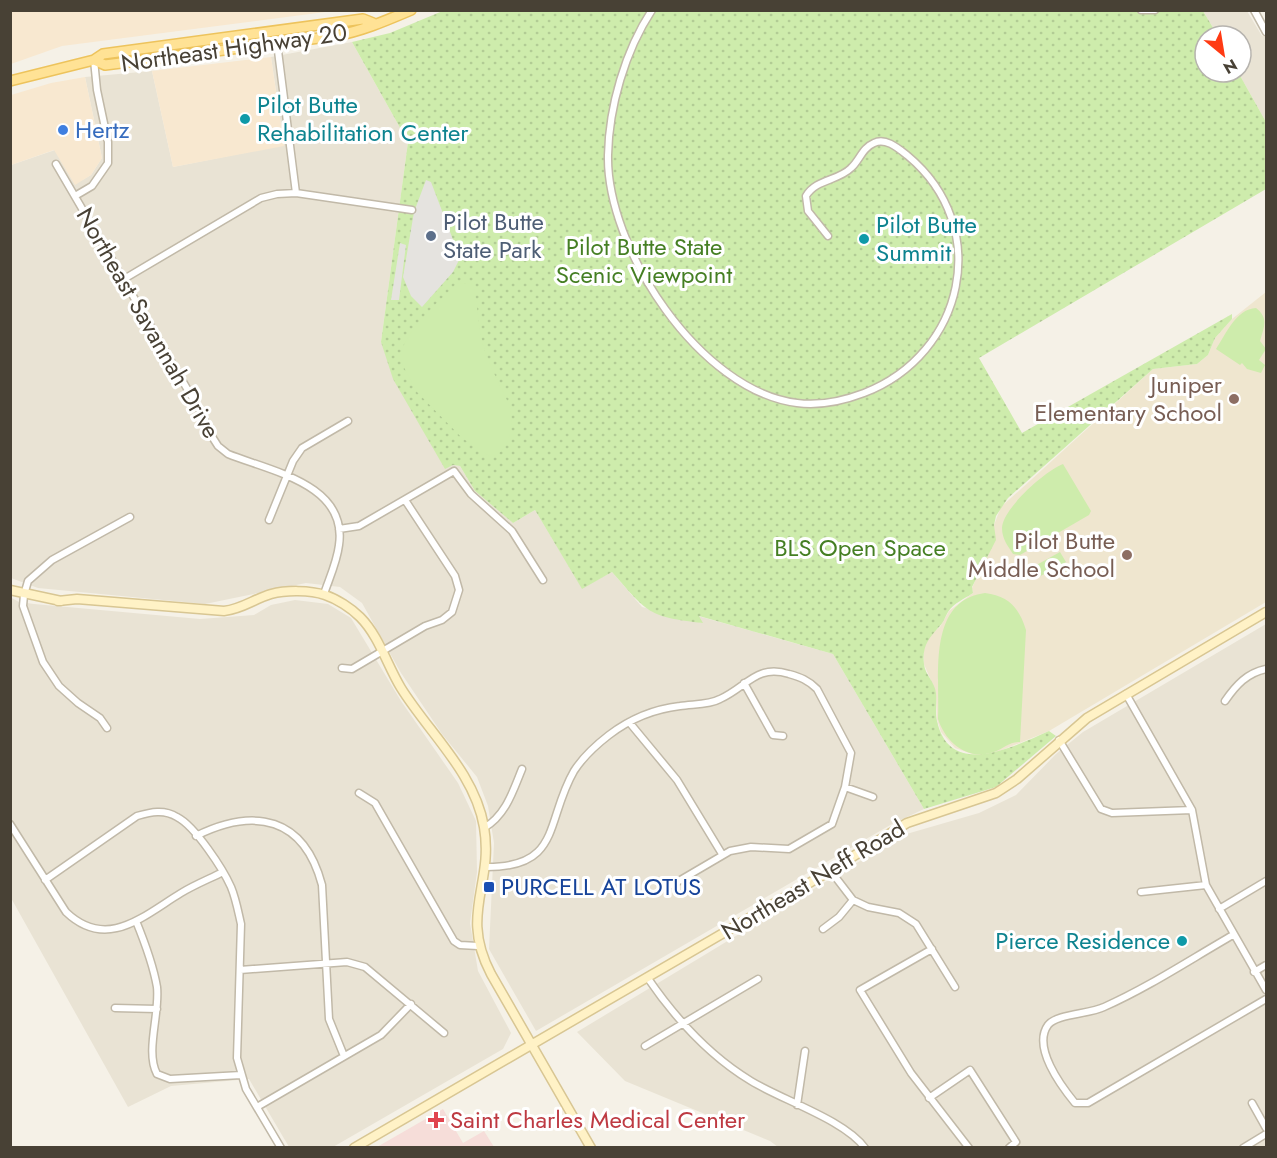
<svg xmlns="http://www.w3.org/2000/svg" width="1277" height="1158" viewBox="0 0 1277 1158" font-family="Jost,sans-serif">
	<style>
		.residential { fill: #e9e3d4 }
		.commercial { fill: #f8e8d0 }
		.education { fill: #efe6cf }
		.medical { fill: #f6ddd9 }
		.grass { fill: url(#grass-dots) }
		.green { fill: #ceecac }
		.parking { fill: #e5e3df }
		.lines { fill: none; stroke-linecap: round; stroke-linejoin: round }
		.street-casing { stroke: #c1b9a8; stroke-width: 9 }
		.secondary-casing { stroke: #d8c693; stroke-width: 11 }
		.primary-casing { stroke: #edc35c; stroke-width: 12 }
		.street { stroke: #fff; stroke-width: 6 }
		.secondary { stroke: #fff2c6; stroke-width: 8 }
		.primary { stroke: #ffe295; stroke-width: 9 }
		.culture-dot { fill: #0f9aa8; stroke: #fff; stroke-width: 2 }
		.shop-dot { fill: #3f7fe0; stroke: #fff; stroke-width: 2 }
		.service-dot { fill: #5c6f8a; stroke: #fff; stroke-width: 2 }
		.education-dot { fill: #8d6e63; stroke: #fff; stroke-width: 2 }
		.transit-dot { fill: #1a4fb4; stroke: #fff; stroke-width: 2 }
		.health-dot { fill: #e0444e; stroke: #fff; stroke-width: 2 }
		.labels { text-anchor: middle; stroke-width: 6; stroke-linejoin: round; paint-order: stroke }
		.street-label { font-size: 24px; fill: #484135; stroke: #fff }
		.culture-label { font-size: 24px; fill: #0d838f; stroke: #fff; text-anchor: start }
		.shop-label { font-size: 24px; fill: #366cbe; stroke: #fff; text-anchor: start }
		.service-label { font-size: 24px; fill: #4e5e75; stroke: #fff; text-anchor: start }
		.park-label { font-size: 24px; fill: #457f23; stroke: #fff }
		.education-label { font-size: 24px; fill: #785e54; stroke: #fff; text-anchor: end }
		.transit-label { font-size: 24px; fill: #164399; stroke: #fff; text-anchor: start }
		.health-label { font-size: 24px; fill: #be3a42; stroke: #fff; text-anchor: start }
	</style>
	<defs>
		<pattern id="grass-dots" width="8" height="8" patternUnits="userSpaceOnUse" patternTransform="scale(1.5)"><rect width="8" height="8" fill="#ceecac"/><path d="M2 2h.1M6 6h.1" fill="none" stroke="#b2cc95" stroke-width="1.8" stroke-linecap="round"/></pattern>
	</defs>
	<rect width="100%" height="100%" fill="#f5f1e7"/>
	<!-- residential -->
	<path class="residential" d="M1203,11h44l15,25 4,-2v88l-28,-50h3v-36h-23z
		M352,42l56,100 -27,200 64,126 8,-3 7,1 15,25 38,32 22,-13 47,78 30,-16 30,35 60,16 -4,-7 135,38 91,155 -32,15 -356,207 -47,-82 5,-106 -6,-37 -11,-29 -35,-43 -41,-61 -39,-70 -22,-16 -34,-4 -101,21 -167,-16 -27,-10v-413l44,-15 20,34 16,-9 11,-17 -17,-81 67,-6 21,96 111,-22 -13,-88z
		M10,597l9,5 15,2 166,15 54,-4 17,-10 24,-5 33,4 23,14 50,83 57,82 18,38 1,51 -7,51 8,48 33,62 -8,16 -170,98h-44l-40,-68 -78,7 -43,21 -117,-209z
		M1266,624v523h-488l-8,-6 -145,-60 -48,-49 326,-197 76,-22 37,-18 40,-41 27,-22z"/>
	<!-- commercial -->
	<path class="commercial" d="M11,10h322v1l-271,35 -51,18z
		M271,57l13,89 -111,21 -21,-96z
		M85,77l17,81 -11,17 -16,10 -21,-35 -43,15v-70l40,-12z"/>
	<!-- education -->
	<path class="education" d="M1266,292v310l-217,129 -59,24 -12,1 -23,-8 -14,-16 -4,-13 -1,-26 -12,-29v-16l5,-13 11,-8 9,-16 24,-18 -1,-5 20,-45 2,-18 7,-18 152,-138 44,-5 11,-9 7,-17 17,-19z"/>
	<!-- medical -->
	<path class="medical" d="M443,1109l20,34 21,-12 10,16h-117z"/>
	<!-- grass -->
	<path class="grass" d="M445,10l758,1 15,25h-13v36h33l28,50v67l-287,169 43,75 210,-119v5l-17,19 -7,17 -11,9 -44,5 -145,129 -12,18 -2,9 2,15 -24,47 1,6c-9,6 -19,10 -25,19 -3,5 -5,12 -10,16 -10,11 -16,19 -14,36 1,11 11,18 12,29 1,9 -1,19 1,28 13,59 78,25 112,10l7,5 -60,51 -72,22 -91,-155 -134,-38 4,7c-55,-6 -55,-10 -91,-51l-30,17 -47,-79 -22,13 -38,-32 -15,-25 -7,-1 -8,4 -52,-90 -12,-37 27,-200 -56,-100 38,-9z"/>
	<!-- green -->
	<path class="green" d="M470,283l3,2c5,20 5,41 10,60 6,22 18,40 26,60 6,17 1,47 -18,52l-29,-19 -45,-46 -18,-34c8,-30 36,-52 57,-74z
		M1256,308c13,10 8,19 4,33l6,8 -7,11 6,5 -4,8 -14,-4 -5,-6 -2,2 -24,-16c10,-15 20,-40 40,-41z
		M1063,464l28,47 -2,4 -69,40 -7,-1c-5,-8 -11,-15 -11,-26 1,-20 43,-57 61,-64z
		M1060,552l6,10 -29,16 -6,-10z
		M985,593c23,3 34,14 41,37l-6,112c-11,0 -15,6 -26,10 -27,9 -48,-9 -56,-33 2,-45 -11,-118 47,-126z"/>
	<!-- parking -->
	<path class="parking" d="M426,180l5,2 29,76 -7,14 -31,35 -11,-11 -8,-19 11,-65z
		M400,243l6,2 -7,55h-8z"/>
	<g class="lines">
		<defs>
			<path id="street" d="M652,10c-27,41 -43,97 -44,145 -2,93 92,236 189,248 23,3 46,-2 67,-10 101,-39 129,-166 44,-237 -9,-7 -22,-19 -34,-13 -12,5 -14,17 -23,25 -13,13 -35,11 -45,28l2,15 20,25
				M1141,10h14
				M1254,10l12,22
				M277,43l19,150
				M56,164l147,252 8,19 7,11 10,8c42,17 120,30 111,91 -2,17 -10,34 -15,49
				M75,196l17,-10 16,-23v-21l-11,-52 -3,-30
				M124,279l137,-81 16,-4 19,-1 116,17
				M269,520l24,-59 9,-13 46,-27
				M339,529l20,-3 95,-55 17,23 41,37 31,49
				M342,668l10,1 73,-43 17,-6 10,-8 7,-22 -4,-14 -50,-76
				M744,683l29,52 10,1
				M1126,694l66,116 14,75 60,105
				M1225,701c11,-16 22,-28 41,-32
				M629,722l48,58 45,74
				M107,728l-7,-10 -22,-15 -19,-17 -16,-24 -20,-56 1,-11 4,-14 24,-21 78,-43
				M1059,740l42,69 11,4 80,-3
				M845,787l28,10
				M359,793l16,10 79,138 6,4 18,1
				M10,824l56,88c41,39 77,4 115,-19 13,-8 28,-14 42,-21
				M484,828c22,-13 29,-37 38,-59
				M196,836c59,-29 108,-19 126,49l7,134 15,37
				M485,867c77,1 60,-46 89,-96 9,-14 22,-26 35,-36 21,-16 45,-26 71,-29 13,-2 29,-1 40,-7 27,-12 36,-35 69,-25 11,3 19,6 28,15l34,64 -6,34 -13,37 -43,25 -38,-2 -21,4 -58,34
				M830,870l23,30 15,7 31,6 17,11 39,63
				M45,880l92,-64c14,-4 27,-7 40,1 18,9 46,52 54,70 5,12 7,24 10,37l-4,134 9,31 35,59
				M1141,892l65,-7
				M1219,909l47,-28
				M136,921c9,22 17,43 21,66 3,27 -12,65 0,87l13,5 71,-4
				M823,929l16,-12 14,-17
				M1233,935c-42,24 -84,52 -129,72 -14,7 -48,7 -56,18 -16,22 13,61 27,78h13l178,-104
				M932,949l-72,41 51,83 58,75
				M240,970l107,-8 18,5 79,66
				M1254,972l12,-7
				M647,977c28,41 61,78 104,104 31,19 94,39 114,67
				M115,1008l42,1
				M645,1046l113,-67
				M929,1098l41,-28 46,72 -7,6
				M1252,1103l14,25
				M797,1105l8,-54
				M257,1107l124,-72 30,-31
				M1243,1148l23,-14"/>
			<path id="secondary" d="M10,590l51,11
				M58,601l19,-2 147,12c18,-2 30,-12 47,-17 15,-4 39,-4 54,1 12,4 26,13 35,22 19,19 27,48 41,71 28,45 74,85 83,139 10,58 -25,86 7,147l100,174
				M354,1148l469,-273 84,-52 89,-30 21,-14 70,-61 179,-106"/>
			<path id="primary" d="M94,60l11,5 230,-29c27,-5 50,-15 76,-26
				M10,81l84,-21 9,-6 260,-35 10,4"/>
		</defs>
		<!-- street casing -->
		<use href="#street" class="street-casing"/>
		<!-- secondary casing -->
		<use href="#secondary" class="secondary-casing"/>
		<!-- primary casing -->
		<use href="#primary" class="primary-casing"/>
		<!-- street -->
		<use href="#street" class="street"/>
		<!-- secondary -->
		<use href="#secondary" class="secondary"/>
		<!-- primary -->
		<use href="#primary" class="primary"/>
	</g>
	<!-- markers -->
	<g class="culture-dot">
		<circle cx="245" cy="119" r="6"/>
		<circle cx="864" cy="239" r="6"/>
		<circle cx="1182" cy="941" r="6"/>
	</g>
	<circle class="shop-dot" cx="63" cy="130" r="6"/>
	<circle class="service-dot" cx="431" cy="236" r="6"/>
	<g class="education-dot">
		<circle cx="1234" cy="399" r="6"/>
		<circle cx="1127" cy="555" r="6"/>
	</g>
	<rect class="transit-dot" x="483" y="881" width="12" height="12" rx="3"/>
	<path class="health-dot" d="M433 1111h6v6h6v6h-6v6h-6v-6h-6v-6h6z"/>
	<g class="labels">
		<!-- street labels -->
		<g class="street-label">
			<text transform="translate(234 48) rotate(-8)" y="8">Northeast Highway 20</text>
			<text transform="translate(148 323) rotate(60)" y="8">Northeast Savannah Drive</text>
			<text transform="translate(813 880) rotate(-31)" y="8">Northeast Neff Road</text>
		</g>
		<!-- culture labels -->
		<g class="culture-label">
			<text x="257" y="113">Pilot Butte<tspan x="257" dy="28">Rehabilitation Center</tspan></text>
			<text x="876" y="233">Pilot Butte<tspan x="876" dy="28">Summit</tspan></text>
			<text x="1170" y="949" text-anchor="end">Pierce Residence</text>
		</g>
		<!-- shop labels -->
		<g class="shop-label">
			<text x="75" y="138">Hertz</text>
		</g>
		<!-- service labels -->
		<g class="service-label">
			<text x="443" y="230">Pilot Butte<tspan x="443" dy="28">State Park</tspan></text>
		</g>
		<!-- park labels -->
		<g class="park-label">
			<text x="644" y="255">Pilot Butte State<tspan x="644" dy="28">Scenic Viewpoint</tspan></text>
			<text x="860" y="556">BLS Open Space</text>
		</g>
		<!-- education labels -->
		<g class="education-label">
			<text x="1222" y="393">Juniper<tspan x="1222" dy="28">Elementary School</tspan></text>
			<text x="1115" y="549">Pilot Butte<tspan x="1115" dy="28">Middle School</tspan></text>
		</g>
		<!-- transit labels -->
		<g class="transit-label">
			<text x="501" y="895">PURCELL AT LOTUS</text>
		</g>
		<!-- health labels -->
		<g class="health-label">
			<text x="450" y="1128">Saint Charles Medical Center</text>
		</g>
	</g>
	<!-- border -->
	<rect width="1277" height="1158" fill="none" stroke="#484135" stroke-width="24"/>
	<!-- north arrow -->
	<g transform="translate(1223 54) rotate(150)"><circle r="28" fill="#ffffff" stroke="#b6b3ae" stroke-width="1.5"/>
	<path d="M0-4.5L10 22L0 15L-10 22Z" fill="#ff3a13"/>
	<text y="-9" font-size="16" font-weight="bold" text-anchor="middle" fill="#484135">N</text>
	</g>
</svg>
